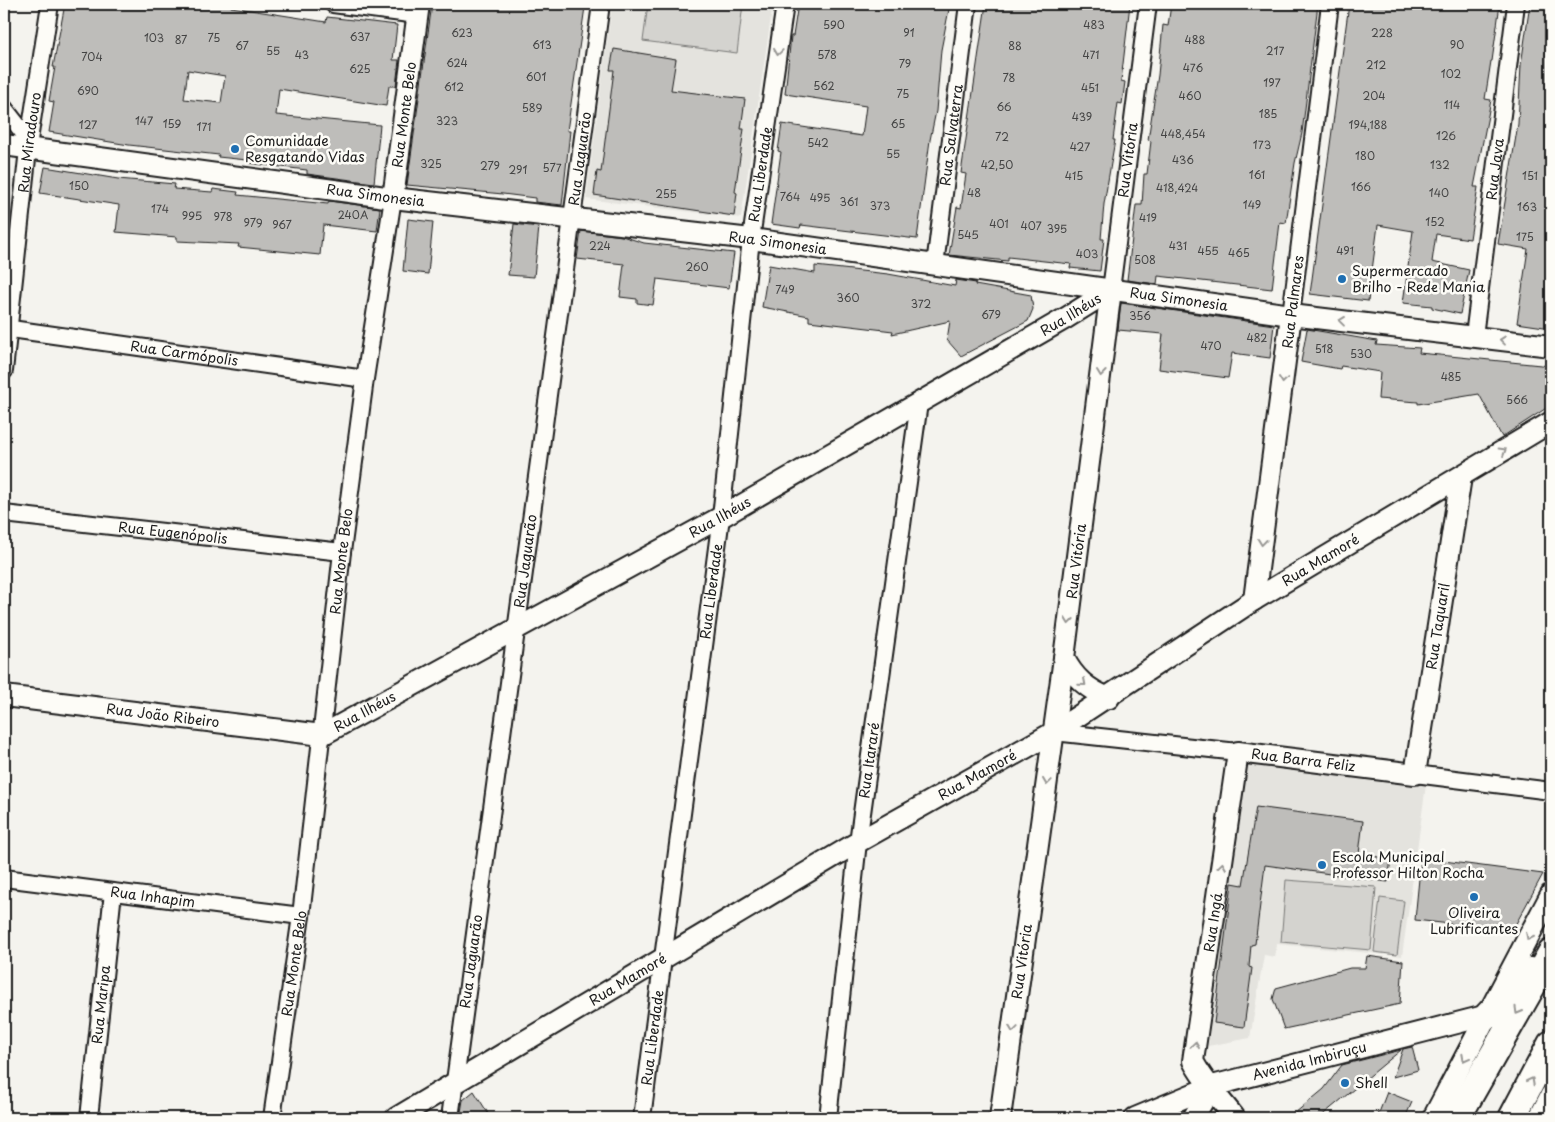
<svg xmlns="http://www.w3.org/2000/svg" width="1555" height="1122" viewBox="0 0 1555 1122" font-family="'Playpen Sans',sans-serif">
	<style>
		.built { fill: #e4e3de }
		.pitch { fill: #d4d3cf; stroke: #787876 }
		.building { fill: #bebdba; stroke: #1c1c1c; fill-rule: evenodd }
		.lines { fill: none; stroke-linecap: round; stroke-linejoin: round }
		.minor-casing { stroke: #1c1c1c; stroke-width: 20 }
		.tertiary-casing { stroke: #1c1c1c; stroke-width: 24 }
		.trunk-casing { stroke: #1c1c1c; stroke-width: 30 }
		.minor { stroke: #fdfcf7; stroke-width: 16 }
		.tertiary { stroke: #fdfcf7; stroke-width: 20 }
		.trunk { stroke: #fdfcf7; stroke-width: 26 }
		.oneway { stroke: #989794 }
		.poi-dot { fill: #1f6fb2; stroke: #fdfcf7; stroke-width: 2 }
		.labels { text-anchor: middle; stroke-width: 5; stroke-linejoin: round; paint-order: stroke }
		.number-label { font-size: 11px; fill: #444 }
		.street-label { font-size: 14px; fill: #1c1c1c; stroke: #fdfcf7 }
		.poi-label { font-size: 14px; fill: #1c1c1c; stroke: #fdfcf7; text-anchor: start }
	</style>
	<rect width="100%" height="100%" fill="#f4f3ee"/>
	<filter id="ink" filterUnits="userSpaceOnUse"><feTurbulence type="fractalNoise" baseFrequency=".02" numOctaves="2"/><feDisplacementMap in="SourceGraphic" scale="10" xChannelSelector="R" yChannelSelector="G"/><feConvolveMatrix kernelMatrix="1 2 1 2 8 2 1 2 1" color-interpolation-filters="sRGB"/></filter>
	<g filter="url(#ink)">
		<!-- built -->
		<path class="built" d="M612,4h161l-32,214 -155,-19z
			M1242,757l184,28 -24,171 -125,-12 -2,13 -11,-2 -14,83 -42,8z"/>
		<!-- pitch -->
		<path class="pitch" d="M648,4h95l-6,49 -94,-12z
			M1286,880l90,7 -5,63 -90,-8z
			M1380,898l24,3 -7,54 -23,-3z"/>
		<!-- building -->
		<path class="building" d="M65,4h69l13,2v-2h43l16,2 1,-2h24v3l95,15 1,-5 70,8 -4,35h6l-3,26h-7l-3,20 -107,-17 -3,26 104,10 -6,58 -67,-9v-4l-60,-7v-3l-29,-3 1,-2 -90,-10 -80,-13 5,-30 -5,-1 6,-34h-2zM188,70l37,6 -4,27 -37,-4z
			M432,4h129l24,3 -18,124h3l-8,74 -27,-3v-4l-32,-4 -96,-9z
			M798,4h152l-9,46 -5,61 -6,29 -13,99 -116,-14 -1,3 -29,-4 10,-72 -3,-1 4,-27 80,12 4,-30 -81,-12 6,-58h2z
			M986,4h144l-9,77 4,1 -3,22 -4,-1 -5,37h2l-11,64 -3,35h3l-4,32 -30,-3 1,-4 -63,-7v4l-59,-6 8,-48 4,1 5,-34 -5,-1z
			M1171,4h147l-16,129 -7,30 -9,60 -6,-1 -8,67 -114,-13 -1,8 -30,-4 9,-75h6l2,-31h3l4,-33 -3,-1 10,-65 5,-50 5,1z
			M1349,4h151l-8,57h-1l-6,38 6,1 -17,87h4l-8,52 -34,-5 -4,28 37,8 -9,44 -28,-6v-2l-29,-3 10,-72 -35,-6 -10,76 -58,-7z
			M1530,4h21v324l-34,-5 11,-74 -30,-5 20,-120 3,-59z
			M614,49l62,10 -5,31 74,9 -4,30h3l-9,63 2,1 -3,23 -140,-21 3,-24 4,1 13,-102h-4z
			M45,167l73,12 57,5 -1,5 38,3 1,-3 25,3 -1,3 91,9 1,-3 51,7 -3,23 -54,-6 -3,30 -82,-8 1,-3 -62,-3v-4l-61,-5 3,-27 -79,-12z
			M408,219l25,3 -5,52 -25,-3z
			M514,224l25,3 -5,50 -26,-2z
			M581,231l41,5 22,7 90,10 -5,35 -72,-9 -4,26 -16,-2v-4l-17,-2 4,-33 -47,-5z
			M769,265l46,8v-7l73,8 67,12 1,-6 20,3 -1,2 56,10 2,14 -5,12 -67,35 -14,-16 3,-19 -58,13 1,-3 -84,-10v-5l-47,-9z
			M1121,303l153,22 -4,33 -38,-5 -4,25 -69,-9 4,-35 -45,-4z
			M1307,329l70,12 -1,4 44,3 -1,5 132,13v39l-49,32 -23,-43 -61,10v-2l-40,-3 2,-27 -39,-6 -1,3 -39,-7z
			M1256,807l107,14 -4,33 32,5 -3,23 -123,-17 -10,79 -4,1 -2,22 3,1 -8,59 -30,-4 18,-140 11,2z
			M1421,858l122,16 -31,57 -97,-11z
			M1367,956l36,5 -3,43 -116,25 -11,-30 3,-11 74,-20h15z
			M1412,1047l6,23 -25,7 10,-28z
			M1401,1050l-82,68h-30l35,-29 18,-24z
			M474,1091l17,27h-31l3,-18z
			M1387,1092l25,10 -7,16h-28z"/>
		<g class="lines">
			<defs>
				<g id="minor">
					<path d="M333,4l84,11"/>
					<path d="M4,108l25,32"/>
					<path id="s1" d="M935,265l33,-261"/>
					<path id="s2" d="M1111,290l37,-286"/>
					<path d="M1291,315l39,-311"/>
					<path id="s3" d="M4,328l361,51"/>
					<path id="s4" d="M1474,336l42,-332"/>
					<path id="s5" d="M4,371l25,-231 21,-136"/>
					<path id="s6" d="M4,514l338,38"/>
					<path d="M1054,732l184,20"/>
					<path d="M1415,774l136,17"/>
					<path id="s7" d="M4,878l297,38"/>
					<path id="s8" d="M89,1118l24,-226"/>
					<path id="s9" d="M272,1118l29,-202 41,-364 23,-173 28,-181"/>
					<path id="s10" d="M450,1118l151,-1114"/>
					<path id="s11" d="M642,1118l79,-601 30,-278 34,-235"/>
					<path id="s12" d="M828,1118l30,-276 61,-439"/>
				</g>
				<g id="tertiary">
					<path id="s13" d="M4,145l389,53 358,41 540,76 260,31"/>
					<path id="s14" d="M393,198l26,-194"/>
					<path d="M1254,600l37,-285"/>
					<path d="M1064,658c10,20 24,32 45,40"/>
					<path id="s15" d="M4,696l318,39 399,-218 345,-199 45,-28"/>
					<path id="s16" d="M396,1118l462,-276 196,-110 200,-132 297,-178"/>
					<path id="s17" d="M1000,1118l64,-460 47,-368"/>
					<path id="s18" d="M1135,1118l77,-32 276,-71"/>
					<path d="M1193,1118l19,-32"/>
					<path id="s19" d="M1235,1118c-14,-18 -32,-37 -42,-57l45,-309 177,22 46,-297"/>
					<path d="M1433,1118l118,-224"/>
					<path d="M1539,1118l12,-23"/>
				</g>
				<path id="trunk" d="M1488,1015l42,-44
					M1457,1118l94,-165
					M1512,1118l39,-74"/>
			</defs>
			<!-- minor casing -->
			<use href="#minor" class="minor-casing"/>
			<!-- tertiary casing -->
			<use href="#tertiary" class="tertiary-casing"/>
			<!-- trunk casing -->
			<use href="#trunk" class="trunk-casing"/>
			<!-- minor -->
			<use href="#minor" class="minor"/>
			<!-- tertiary -->
			<use href="#tertiary" class="tertiary"/>
			<!-- trunk -->
			<use href="#trunk" class="trunk"/>
		</g>
		<!-- one-way arrows -->
		<defs><path id="oneway-chevron" d="M-2-3.5L2.5 0L-2 3.5" fill="none" stroke-width="1.6" stroke-linecap="round" stroke-linejoin="round" transform="scale(1.25)"/></defs>
		<g class="oneway">
			<use href="#oneway-chevron" transform="translate(778 52) rotate(98)"/>
			<use href="#oneway-chevron" transform="translate(1342 321) rotate(-173)"/>
			<use href="#oneway-chevron" transform="translate(1503 340) rotate(-173)"/>
			<use href="#oneway-chevron" transform="translate(1101 373) rotate(97)"/>
			<use href="#oneway-chevron" transform="translate(1283 380) rotate(97)"/>
			<use href="#oneway-chevron" transform="translate(1503 451) rotate(-31)"/>
			<use href="#oneway-chevron" transform="translate(1262 542) rotate(97)"/>
			<use href="#oneway-chevron" transform="translate(1069 621) rotate(97)"/>
			<use href="#oneway-chevron" transform="translate(1083 683) rotate(41)"/>
			<use href="#oneway-chevron" transform="translate(1047 782) rotate(98)"/>
			<use href="#oneway-chevron" transform="translate(1222 866) rotate(-82)"/>
			<use href="#oneway-chevron" transform="translate(1529 937) rotate(117)"/>
			<use href="#oneway-chevron" transform="translate(1518 1011) rotate(120)"/>
			<use href="#oneway-chevron" transform="translate(1013 1029) rotate(98)"/>
			<use href="#oneway-chevron" transform="translate(1195 1045) rotate(-82)"/>
			<use href="#oneway-chevron" transform="translate(1465 1058) rotate(118)"/>
			<use href="#oneway-chevron" transform="translate(1531 1081) rotate(-62)"/>
		</g>
	</g>
	<!-- markers -->
	<g class="poi-dot">
		<circle cx="235" cy="149" r="5"/>
		<circle cx="1342" cy="279" r="5"/>
		<circle cx="1322" cy="865" r="5"/>
		<circle cx="1474" cy="897" r="5"/>
		<circle cx="1345" cy="1083" r="5"/>
	</g>
	<g class="labels">
		<!-- number labels -->
		<g class="number-label">
			<text x="834" y="29">590</text>
			<text x="1094" y="29">483</text>
			<text x="462" y="37">623</text>
			<text x="909" y="37">91</text>
			<text x="1382" y="37">228</text>
			<text x="360" y="41">637</text>
			<text x="154" y="42">103</text>
			<text x="214" y="42">75</text>
			<text x="181" y="44">87</text>
			<text x="1195" y="44">488</text>
			<text x="542" y="49">613</text>
			<text x="1457" y="49">90</text>
			<text x="242" y="50">67</text>
			<text x="1015" y="50">88</text>
			<text x="273" y="55">55</text>
			<text x="1275" y="55">217</text>
			<text x="302" y="59">43</text>
			<text x="827" y="59">578</text>
			<text x="1091" y="59">471</text>
			<text x="92" y="61">704</text>
			<text x="457" y="67">624</text>
			<text x="905" y="68">79</text>
			<text x="1376" y="69">212</text>
			<text x="1193" y="72">476</text>
			<text x="360" y="73">625</text>
			<text x="1451" y="78">102</text>
			<text x="536" y="81">601</text>
			<text x="1009" y="82">78</text>
			<text x="1272" y="87">197</text>
			<text x="824" y="90">562</text>
			<text x="454" y="91">612</text>
			<text x="1090" y="92">451</text>
			<text x="88" y="95">690</text>
			<text x="903" y="98">75</text>
			<text x="1190" y="100">460</text>
			<text x="1374" y="100">204</text>
			<text x="1452" y="109">114</text>
			<text x="1004" y="111">66</text>
			<text x="532" y="112">589</text>
			<text x="1268" y="118">185</text>
			<text x="1082" y="121">439</text>
			<text x="144" y="125">147</text>
			<text x="447" y="125">323</text>
			<text x="172" y="128">159</text>
			<text x="898" y="128">65</text>
			<text x="88" y="129">127</text>
			<text x="1368" y="129">194,188</text>
			<text x="204" y="131">171</text>
			<text x="1183" y="138">448,454</text>
			<text x="1446" y="140">126</text>
			<text x="1002" y="141">72</text>
			<text x="818" y="147">542</text>
			<text x="1262" y="149">173</text>
			<text x="1080" y="151">427</text>
			<text x="893" y="158">55</text>
			<text x="1365" y="160">180</text>
			<text x="1183" y="164">436</text>
			<text x="431" y="168">325</text>
			<text x="997" y="169">42,50</text>
			<text x="1440" y="169">132</text>
			<text x="490" y="170">279</text>
			<text x="552" y="172">577</text>
			<text x="518" y="174">291</text>
			<text x="1257" y="179">161</text>
			<text x="1074" y="180">415</text>
			<text x="1530" y="180">151</text>
			<text x="79" y="190">150</text>
			<text x="1361" y="191">166</text>
			<text x="1177" y="192">418,424</text>
			<text x="974" y="197">48</text>
			<text x="1439" y="197">140</text>
			<text x="666" y="198">255</text>
			<text x="790" y="201">764</text>
			<text x="820" y="202">495</text>
			<text x="849" y="206">361</text>
			<text x="1252" y="209">149</text>
			<text x="880" y="210">373</text>
			<text x="1527" y="211">163</text>
			<text x="160" y="213">174</text>
			<text x="353" y="219">240A</text>
			<text x="192" y="220">995</text>
			<text x="223" y="221">978</text>
			<text x="1148" y="222">419</text>
			<text x="1435" y="226">152</text>
			<text x="253" y="227">979</text>
			<text x="999" y="228">401</text>
			<text x="282" y="229">967</text>
			<text x="1031" y="230">407</text>
			<text x="1057" y="233">395</text>
			<text x="968" y="239">545</text>
			<text x="1525" y="241">175</text>
			<text x="600" y="250">224</text>
			<text x="1178" y="250">431</text>
			<text x="1208" y="255">455</text>
			<text x="1345" y="255">491</text>
			<text x="1239" y="257">465</text>
			<text x="1087" y="258">403</text>
			<text x="1145" y="264">508</text>
			<text x="697" y="271">260</text>
			<text x="785" y="294">749</text>
			<text x="848" y="302">360</text>
			<text x="921" y="308">372</text>
			<text x="991" y="319">679</text>
			<text x="1140" y="320">356</text>
			<text x="1257" y="342">482</text>
			<text x="1211" y="350">470</text>
			<text x="1324" y="353">518</text>
			<text x="1361" y="358">530</text>
			<text x="1451" y="381">485</text>
			<text x="1517" y="404">566</text>
		</g>
		<!-- street labels -->
		<g class="street-label">
			<text dy="5" stroke="none"><textPath href="#s14" startOffset="84">Rua Monte Belo</textPath></text>
			<text dy="5" stroke="none"><textPath href="#s1" startOffset="131">Rua Salvaterra</textPath></text>
			<text dy="5" stroke="none"><textPath href="#s5" startOffset="230">Rua Miradouro</textPath></text>
			<text dy="5" stroke="none"><textPath href="#s10" startOffset="968">Rua Jaguarão</textPath></text>
			<text dy="5" stroke="none"><textPath href="#s2" startOffset="131">Rua Vitória</textPath></text>
			<text dy="5" stroke="none"><textPath href="#s4" startOffset="168">Rua Java</textPath></text>
			<text dy="5" stroke="none"><textPath href="#s11" startOffset="951">Rua Liberdade</textPath></text>
			<text dy="5" stroke="none"><textPath href="#s13" startOffset="375">Rua Simonesia</textPath></text>
			<text dy="5" stroke="none"><textPath href="#s13" startOffset="780">Rua Simonesia</textPath></text>
			<text dy="5" stroke="none"><textPath href="#s13" startOffset="1185">Rua Simonesia</textPath></text>
			<text transform="translate(1293 302) rotate(-83)" y="5">Rua Palmares</text>
			<text dy="5" stroke="none"><textPath href="#s15" startOffset="1179">Rua Ilhéus</textPath></text>
			<text dy="5" stroke="none"><textPath href="#s3" startOffset="182">Rua Carmópolis</textPath></text>
			<text dy="5" stroke="none"><textPath href="#s15" startOffset="774">Rua Ilhéus</textPath></text>
			<text dy="5" stroke="none"><textPath href="#s6" startOffset="170">Rua Eugenópolis</textPath></text>
			<text dy="5" stroke="none"><textPath href="#s9" startOffset="561">Rua Monte Belo</textPath></text>
			<text dy="5" stroke="none"><textPath href="#s10" startOffset="562">Rua Jaguarão</textPath></text>
			<text dy="5" stroke="none"><textPath href="#s17" startOffset="562">Rua Vitória</textPath></text>
			<text dy="5" stroke="none"><textPath href="#s16" startOffset="1080">Rua Mamoré</textPath></text>
			<text dy="5" stroke="none"><textPath href="#s11" startOffset="531">Rua Liberdade</textPath></text>
			<text dy="5" stroke="none"><textPath href="#s19" startOffset="711">Rua Taquaril</textPath></text>
			<text dy="5" stroke="none"><textPath href="#s15" startOffset="369">Rua Ilhéus</textPath></text>
			<text dy="5" stroke="none"><textPath href="#s15" startOffset="160">Rua João Ribeiro</textPath></text>
			<text dy="5" stroke="none"><textPath href="#s12" startOffset="360">Rua Itararé</textPath></text>
			<text dy="5" stroke="none"><textPath href="#s19" startOffset="449">Rua Barra Feliz</textPath></text>
			<text dy="5" stroke="none"><textPath href="#s16" startOffset="675">Rua Mamoré</textPath></text>
			<text dy="5" stroke="none"><textPath href="#s7" startOffset="150">Rua Inhapim</textPath></text>
			<text dy="5" stroke="none"><textPath href="#s19" startOffset="211">Rua Ingá</textPath></text>
			<text dy="5" stroke="none"><textPath href="#s10" startOffset="158">Rua Jaguarão</textPath></text>
			<text dy="5" stroke="none"><textPath href="#s9" startOffset="156">Rua Monte Belo</textPath></text>
			<text dy="5" stroke="none"><textPath href="#s17" startOffset="158">Rua Vitória</textPath></text>
			<text dy="5" stroke="none"><textPath href="#s16" startOffset="270">Rua Mamoré</textPath></text>
			<text dy="5" stroke="none"><textPath href="#s8" startOffset="114">Rua Maripa</textPath></text>
			<text dy="5" stroke="none"><textPath href="#s11" startOffset="81">Rua Liberdade</textPath></text>
			<text dy="5" stroke="none"><textPath href="#s18" startOffset="184">Avenida Imbiruçu</textPath></text>
		</g>
		<!-- poi labels -->
		<g class="poi-label">
			<text x="245" y="146">Comunidade<tspan x="245" dy="16">Resgatando Vidas</tspan></text>
			<text x="1352" y="276">Supermercado<tspan x="1352" dy="16">Brilho - Rede Mania</tspan></text>
			<text x="1332" y="862">Escola Municipal<tspan x="1332" dy="16">Professor Hilton Rocha</tspan></text>
			<text x="1474" y="918" text-anchor="middle">Oliveira<tspan x="1474" dy="16">Lubrificantes</tspan></text>
			<text x="1355" y="1088">Shell</text>
		</g>
	</g>
	<!-- margin -->
	<rect width="1555" height="1122" fill="none" stroke="#fdfcf7" stroke-width="20"/>
	<rect x="10" y="10" width="1535" height="1102" fill="none" stroke="#1c1c1c" stroke-width="2" filter="url(#ink)"/>
</svg>
